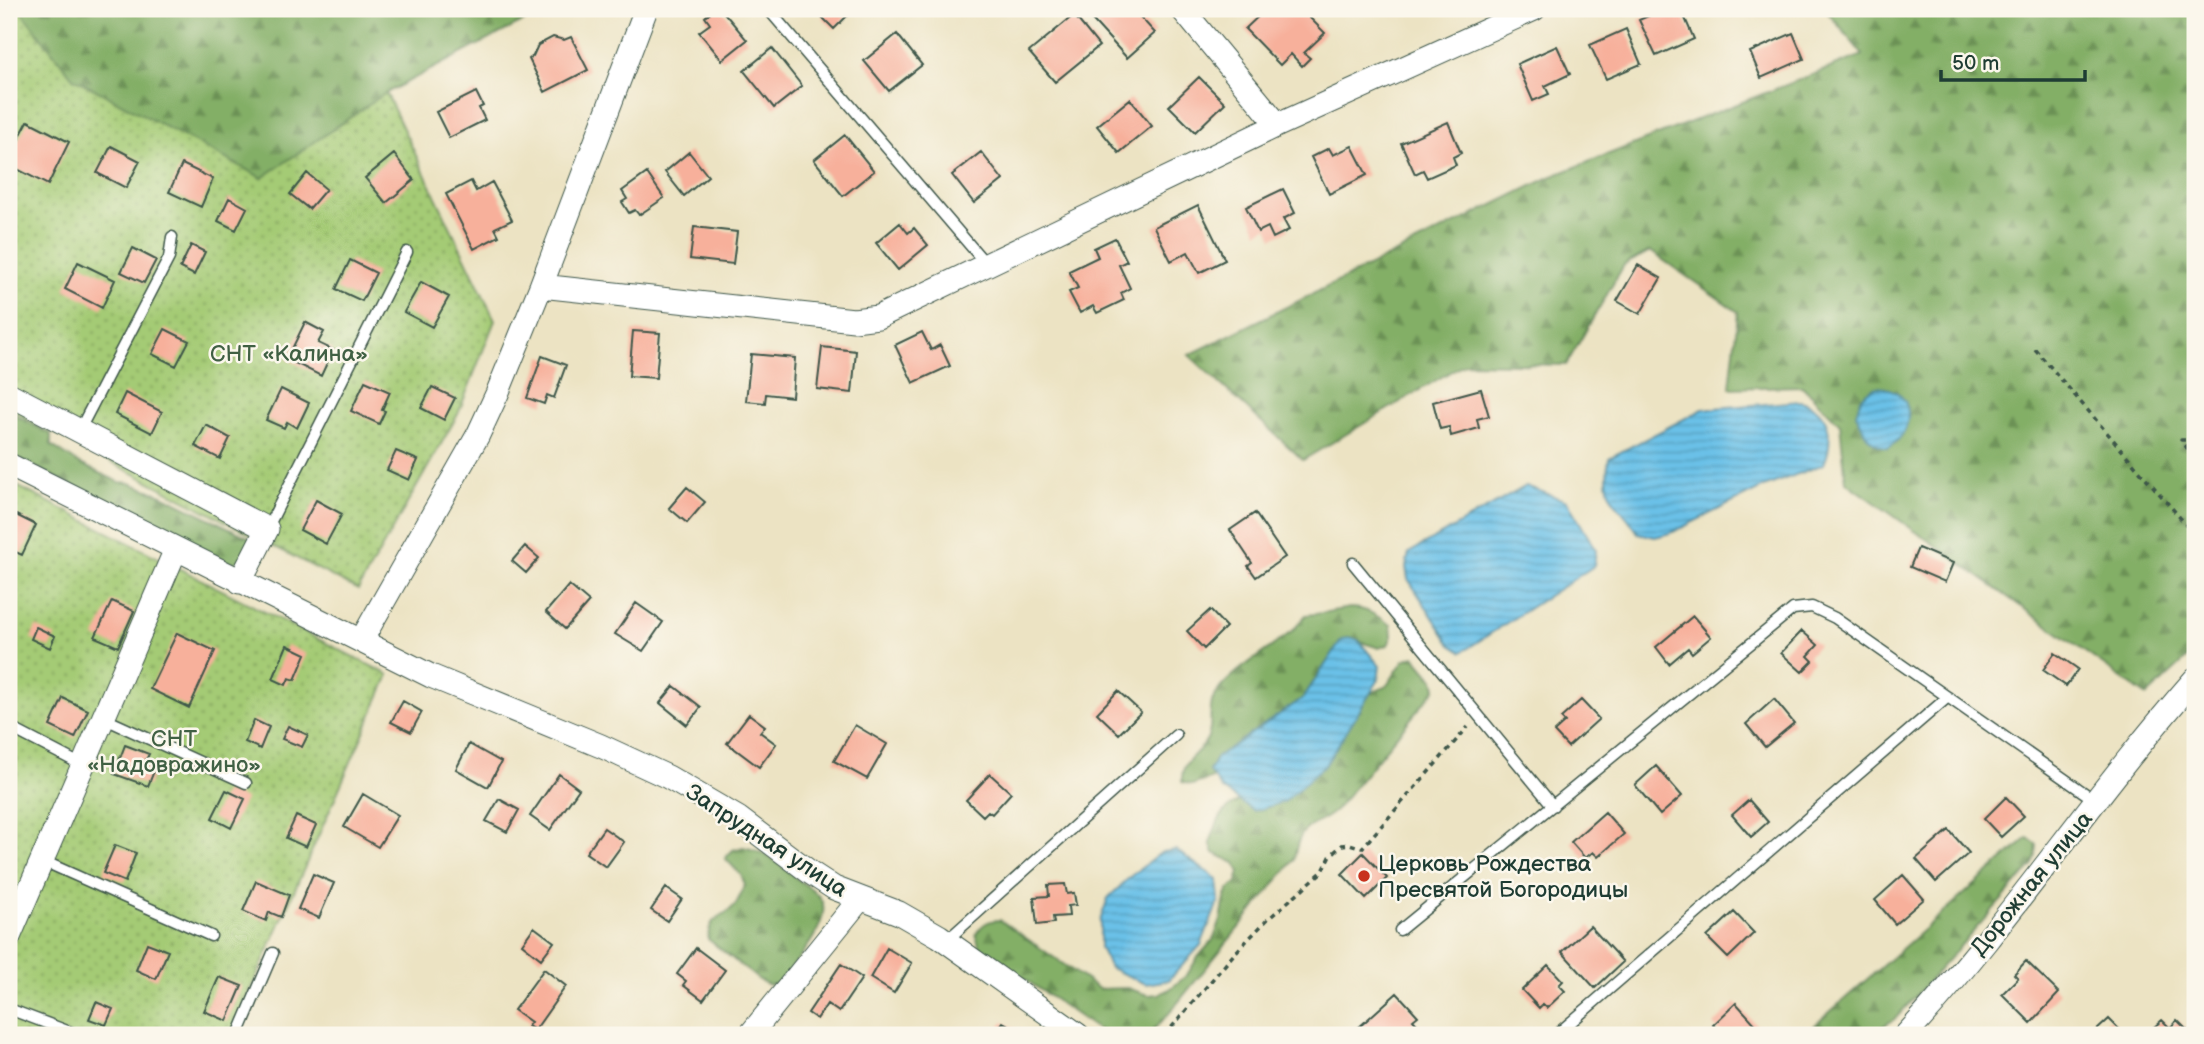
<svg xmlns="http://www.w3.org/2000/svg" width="2204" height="1044" viewBox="0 0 2204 1044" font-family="'Balsamiq Sans',sans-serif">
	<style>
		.forest { fill: url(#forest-firs); stroke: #51764d; stroke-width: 2 }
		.park { fill: url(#park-dots); stroke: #628454; stroke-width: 2 }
		.water { fill: url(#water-rules); stroke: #457f8e; stroke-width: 2 }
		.building { fill: #f7b09b }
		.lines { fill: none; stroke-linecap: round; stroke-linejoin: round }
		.lane-casing { stroke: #3e5649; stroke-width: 13 }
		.street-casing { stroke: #3e5649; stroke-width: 25 }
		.path { stroke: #3e5649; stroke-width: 3.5; stroke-dasharray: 5 5; stroke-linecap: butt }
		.lane { stroke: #fff; stroke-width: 10 }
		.street { stroke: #fff; stroke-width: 23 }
		.poi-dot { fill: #c8321e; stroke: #fbf7ec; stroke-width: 2.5 }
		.labels { text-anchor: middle; stroke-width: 5; stroke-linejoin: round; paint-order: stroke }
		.park-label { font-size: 23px; fill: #406044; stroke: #fbf7ec }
		.street-label { font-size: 23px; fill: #1f3d34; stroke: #fbf7ec }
		.poi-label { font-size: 23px; fill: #1f3d34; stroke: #fbf7ec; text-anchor: start }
	</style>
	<defs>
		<pattern id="forest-firs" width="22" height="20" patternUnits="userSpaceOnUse" patternTransform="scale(1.75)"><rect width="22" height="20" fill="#83af66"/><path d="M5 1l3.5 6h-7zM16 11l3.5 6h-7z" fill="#6b9055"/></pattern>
		<pattern id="park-dots" width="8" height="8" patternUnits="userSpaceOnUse" patternTransform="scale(1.75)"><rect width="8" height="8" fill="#a4cb75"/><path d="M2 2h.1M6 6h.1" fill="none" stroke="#85a661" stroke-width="1.8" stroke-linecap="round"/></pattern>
		<pattern id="water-rules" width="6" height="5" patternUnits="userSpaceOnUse" patternTransform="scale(1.75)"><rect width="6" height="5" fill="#6bc1e8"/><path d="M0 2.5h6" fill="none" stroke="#579ebd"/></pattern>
	</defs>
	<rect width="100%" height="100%" fill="#fbf7ec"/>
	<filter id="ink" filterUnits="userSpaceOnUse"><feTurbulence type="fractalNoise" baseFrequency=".0143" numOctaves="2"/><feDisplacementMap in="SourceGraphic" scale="14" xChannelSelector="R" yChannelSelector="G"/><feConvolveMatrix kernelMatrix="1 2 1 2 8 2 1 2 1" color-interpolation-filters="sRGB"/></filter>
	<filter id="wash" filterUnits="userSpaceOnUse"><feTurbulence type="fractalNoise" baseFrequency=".00686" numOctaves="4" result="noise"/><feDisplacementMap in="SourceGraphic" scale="28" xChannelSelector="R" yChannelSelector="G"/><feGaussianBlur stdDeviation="1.57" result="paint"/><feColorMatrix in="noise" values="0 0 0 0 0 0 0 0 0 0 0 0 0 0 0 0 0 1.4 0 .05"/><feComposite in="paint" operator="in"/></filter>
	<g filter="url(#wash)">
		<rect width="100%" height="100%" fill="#ece3c3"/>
		<!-- forest -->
		<path class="forest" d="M19,9h528l-161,84 -124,85 -189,-100z
			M1825,9h370v642l-48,45 -301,-214 -6,-58 -38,-38 -72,2 8,-76 -88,-61 -26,14 -58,100 -101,-2 -162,97 -114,-105 361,-178 313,-122z
			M9,412l42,22v11l27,18 41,19 11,1 32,12 90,44 -8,20 -11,4 -10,-2 -214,-107z
			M1350,608c17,0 27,8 41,17l1,11 -4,9 -9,3 -31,-10 -7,3 -38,57 -86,59 -8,14 4,7 -21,7 -10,-3c-1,-25 17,-25 26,-45 5,-12 0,-26 5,-38 10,-23 58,-50 78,-67 6,-5 10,-11 15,-17 16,-1 29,-5 44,-7z
			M1414,656l20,24 2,8 -101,123c-24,20 -35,9 -41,49l-123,151 -22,24h-43l-119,-82 -8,-7 -3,-12c6,-10 12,-14 24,-14l99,69 28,-1 21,7 11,-1 11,-5 17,-14 11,-18 15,-17 8,-20 4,-22 4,-9 8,-7 3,-10 -5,-9 -21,-10 -4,-10c6,-18 11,-35 30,-42l14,10 72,-47 44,-71 16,-6 18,-27z
			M2028,838l9,7 -1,11 -4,10 -136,152 -26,17h-49l-8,-4 2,-6z
			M743,847c24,5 34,15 52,30 7,6 20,13 25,21 16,21 -28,69 -41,85l-10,2 -10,-5 -51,-41c1,-25 14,-19 27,-34 4,-5 7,-14 10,-20l-4,-10 -16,-17 8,-8z"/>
		<!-- park -->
		<path class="park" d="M9,9h10l54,69 189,100 124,-85 109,227 -37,94 -100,176 -349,-181z
			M9,482l380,193 -158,360h-222z"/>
		<!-- water -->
		<path class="water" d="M1877,387c40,1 39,45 11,61 -22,-5 -23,-16 -32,-34 3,-14 7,-23 21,-27z
			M1801,401c29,9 34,37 23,63l-60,23 -93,46 -16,4 -17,-4c-20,-33 -37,-30 -29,-75l94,-49z
			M1526,486l41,15 29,49 -2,16 -132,86 -11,-7 -43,-66 -2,-12 3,-14z
			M1348,638l10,2 22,26 -2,15 -52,83 -42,38 -30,9 -32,-22 -13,-18 8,-14 86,-59 38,-57z
			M1176,850l41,29 2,21 -18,45 -32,35 -23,4 -36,-16 -10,-20v-27l8,-23 23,-22 31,-24z"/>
		<g id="blocks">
			<!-- building -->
			<path class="building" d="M714,9h7l26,31 -25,20 -23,-28 11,-8 -5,-7z
				M831,9h20l2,1 -19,19 -12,-12z
				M1093,9h40l22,24 -28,25 -40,-44z
				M1266,9h35l24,24 -21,20 6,5 -8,8 -11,-12 -11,11 -35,-36z
				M1664,9h17l13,30 -38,17 -17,-36z
				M1074,15l25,31 -44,36 -26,-30z
				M1626,29l15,35 -35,15 -16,-34z
				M1793,33l11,26 -43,19 -11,-26z
				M897,34l25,31 -33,26 -25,-30z
				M553,37l11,3 7,-3 17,33 -43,22 -16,-33 4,-3 5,-11z
				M1557,46l13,28 -25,12 4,8 -16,7 -16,-37z
				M772,48l30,38 -28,22 -30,-37z
				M1199,77l26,26 -30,29 -26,-26z
				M476,92l7,14 -4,2 6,12 -36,18 -13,-26z
				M1130,99l22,27 -33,27 -22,-27z
				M28,121l41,21 -21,43 -39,-20v-24l1,-2 7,3z
				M1448,122l13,31 -8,4 3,8 -29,13 -4,-8 -8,4 -14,-31z
				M845,135l29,36 -31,25 -29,-36z
				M111,146l29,15 -14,27 -29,-15z
				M1352,146l15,29 -38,19 -18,-37 18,-9 4,7z
				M689,152l19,24 -24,20 -19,-24z
				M981,152l22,28 -29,23 -22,-28z
				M394,154l20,26 -28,23 -21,-25z
				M182,164l31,15 -12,28 -32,-15z
				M307,173l19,16 -17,20 -19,-15z
				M647,173l17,25 -25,17 -4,-5 -6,3 -7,-11 5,-3 -5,-8z
				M471,181l5,10 16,-9 20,38 -17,8 4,8 -25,13 -28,-55z
				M1283,189l12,24 -12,6 6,11 -16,8 -5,-11 -10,5 -12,-25z
				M229,198l18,10 -11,22 -18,-9z
				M1198,205l27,55 -26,13 -11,-21 -17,9 -17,-34z
				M900,223l8,10 6,-5 14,17 -30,25 -22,-27z
				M694,227l43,5 -4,32 -43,-5z
				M1115,238l12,23 -8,4 11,23 -9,5 3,7 -27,13 -4,-7 -13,7 -11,-21 9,-4 -9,-17 29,-14 -4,-9z
				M191,245l14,7 -11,23 -14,-7z
				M133,248l23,12 -12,23 -23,-11z
				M350,260l26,13 -14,28 -26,-12z
				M78,262l37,18 -13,28 -37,-19z
				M1638,265l23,13 -21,36 -23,-13z
				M421,282l28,15 -17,30 -28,-15z
				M305,322l19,10 -6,11 15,7 -12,26 -34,-17z
				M165,329l24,12 -13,25 -24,-12z
				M633,331l27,2 -4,45 -27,-2z
				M922,332l9,18 9,-5 10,21 -37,17 -18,-38z
				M822,347l34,4 -4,42 -35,-4z
				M751,354l44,4 -3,39 -26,-3 -1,9 -19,-2z
				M542,356l24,9 -12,33 -7,-3 -3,9 -17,-6z
				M365,381l25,11 -8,18 3,1 -6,13 -28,-13z
				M432,387l23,11 -11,22 -23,-12z
				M281,389l28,14 -12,25 -10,-6 -3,6 -18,-8z
				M1481,389l8,27 -12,3 2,9 -28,8 -2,-9 -9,2 -7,-27z
				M125,393l37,19 -10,21 -37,-19z
				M206,425l24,13 -10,21 -25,-13z
				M396,451l22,9 -9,20 -22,-10z
				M687,487l18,15 -18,21 -18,-15z
				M316,500l26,14 -16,30 -26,-14z
				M1255,513l30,44 -29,20 -8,-11 4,-3 -22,-33z
				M16,515l20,10 -14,30 -13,-6v-19z
				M525,546l14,12 -13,15 -14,-12z
				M1918,548l35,15 -8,19 -35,-15z
				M569,585l20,17 -24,27 -19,-17z
				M112,601l22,10 -16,36 -23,-10z
				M636,603l27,19 -20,29 -28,-17z
				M1210,610l16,17 -22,22 -17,-18z
				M1693,616l18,21 -19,16 -4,-5 -19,16 -13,-17z
				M36,627l19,9 -5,12 -19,-9z
				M1802,631l16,14 -10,11 5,5 -11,11 -21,-19z
				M177,633l38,18 -26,57 -39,-19z
				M287,645l19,9 -11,26 -6,-2 -3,7 -13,-6z
				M2055,653l23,16 -12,17 -23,-16z
				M674,686l27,21 -14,18 -27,-22z
				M1118,691l23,21 -22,22 -22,-21z
				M63,698l25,12 -13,28 -25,-12z
				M1774,699l20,24 -29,24 -19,-23z
				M1581,700l18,19 -31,28 -14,-15 11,-10 -4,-4z
				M403,701l19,11 -11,20 -20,-10z
				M749,714l16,12 -5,6 16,12 -17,23 -32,-24z
				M254,720l15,7 -9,22 -15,-7z
				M855,725l32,19 -20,35 -33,-18z
				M288,726l20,9 -6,12 -20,-8z
				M469,744l32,18 -13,25 -32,-18z
				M125,745l24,9 -4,8 11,4 -8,20 -34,-12z
				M1656,766l26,30 -22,19 -25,-30z
				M559,774l20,15 -29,41 -20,-14z
				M990,774l21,19 -19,21 -4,-3 -5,5 -17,-16z
				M226,790l19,9 -14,29 -19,-10z
				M363,794l35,21 -20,32 -34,-20z
				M2006,797l18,19 -23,21 -17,-18z
				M499,799l20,11 -12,22 -21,-11z
				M1749,800l19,22 -17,15 -19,-22z
				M1605,812l19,22 -26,23 -5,-5 -8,6 -14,-16z
				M296,816l20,9 -10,22 -20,-9z
				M604,828l20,14 -18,25 -20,-14z
				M1949,830l20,23 -33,29 -20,-23z
				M115,845l21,8 -11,29 -22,-9z
				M1363,853l24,25 -21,21 -24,-25z
				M313,874l21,9 -15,35 -21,-9z
				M1903,875l21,24 -29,25 -20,-24z
				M256,881l33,14 -8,22 -12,-5 -3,9 -23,-10z
				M1065,884l2,10 7,-1 2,12 -8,1 1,10 -16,1 1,6 -17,2 -3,-28 15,-1 -1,-11z
				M666,888l16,11 -15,22 -16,-11z
				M1734,912l20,21 -26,25 -21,-21z
				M1590,926l33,36 -28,26 -33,-36z
				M534,927l20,15 -13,17 -19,-15z
				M147,943l21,8 -12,28 -20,-9z
				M696,948l29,22 -22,30 -20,-15 3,-4 -9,-7z
				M887,948l25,15 -18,30 -24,-15z
				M2026,961l33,32 -28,30 -29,-29 16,-16 -4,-4z
				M841,964l21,14 -23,34 -12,-8 -10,15 -9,-6z
				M1548,965l15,16 -4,4 6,6 -18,17 -4,-4 -4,4 -17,-18z
				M544,969l22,17 -31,44 -7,-4 3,-4 -17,-12z
				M219,977l23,9 -15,35 -23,-10z
				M1397,993l21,23 -5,4 11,12 -4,3h-55l-7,-7z
				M96,1002l17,7 -7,16 -17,-6z
				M1736,1003l21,23 -9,9h-26l-9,-10z
				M2109,1019l16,16h-23l-5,-5z
				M2162,1020l8,8 7,-8 15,15h-32l-7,-7z
				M1003,1022l23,13h-37l4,-6 4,2z"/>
		</g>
	</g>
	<g filter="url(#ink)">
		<use href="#blocks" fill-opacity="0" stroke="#3e5649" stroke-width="2"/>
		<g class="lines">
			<defs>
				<path id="lane" d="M768,9l218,255
					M79,431l90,-173 3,-21
					M267,529l140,-277
					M1353,563l200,243
					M103,718l143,65
					M9,727l73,38
					M41,860l170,76
					M1400,930l393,-321 19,-2 23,11 261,183
					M946,941l230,-206
					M9,1009l69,26
					M238,1035l35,-82
					M1556,1035l392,-338"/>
				<path id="street" d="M1182,9l96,116
					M541,286l313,34 24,-3 400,-192 256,-116
					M9,394l258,135 -27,53
					M9,465l422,211 170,70 67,31 70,41 73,55 23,15 65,25 40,23 139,99
					M361,641l117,-206 19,-41 44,-108 105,-277
					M9,937l167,-388
					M750,1035l110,-136
					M1906,1035c103,-112 188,-241 289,-356"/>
			</defs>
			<!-- lane casing -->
			<use href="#lane" class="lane-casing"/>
			<!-- street casing -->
			<use href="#street" class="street-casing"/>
			<!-- path -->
			<path class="path" d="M2035,349l160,186
				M2195,440h-14l14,19
				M1165,1035l70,-82 31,-32 57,-50 8,-16 11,-10 8,-1 12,4 106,-121"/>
			<!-- lane -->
			<use href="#lane" class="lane"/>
			<!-- street -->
			<use href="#street" class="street"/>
		</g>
	</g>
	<!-- markers -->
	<circle class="poi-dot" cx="1364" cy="876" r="7"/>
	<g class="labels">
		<!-- park labels -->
		<g class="park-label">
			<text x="289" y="361">СНТ «Калина»</text>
			<text x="174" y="746">СНТ<tspan x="174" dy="26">«Надовражино»</tspan></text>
		</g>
		<!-- street labels -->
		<g class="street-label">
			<text transform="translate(767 840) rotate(33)" y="8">Запрудная улица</text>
			<text transform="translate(2031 883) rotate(-51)" y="8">Дорожная улица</text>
		</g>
		<!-- poi labels -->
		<g class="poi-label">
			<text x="1378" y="871">Церковь Рождества<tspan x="1378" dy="26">Пресвятой Богородицы</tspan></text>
		</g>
	</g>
	<!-- margin -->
	<rect width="2204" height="1044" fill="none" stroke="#fbf7ec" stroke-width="35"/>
	<!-- scale -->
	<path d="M1941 70v10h144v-10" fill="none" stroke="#1f3d34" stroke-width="3.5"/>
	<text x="1952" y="70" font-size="21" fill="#1f3d34" stroke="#fbf7ec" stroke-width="5" paint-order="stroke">50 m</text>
</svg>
